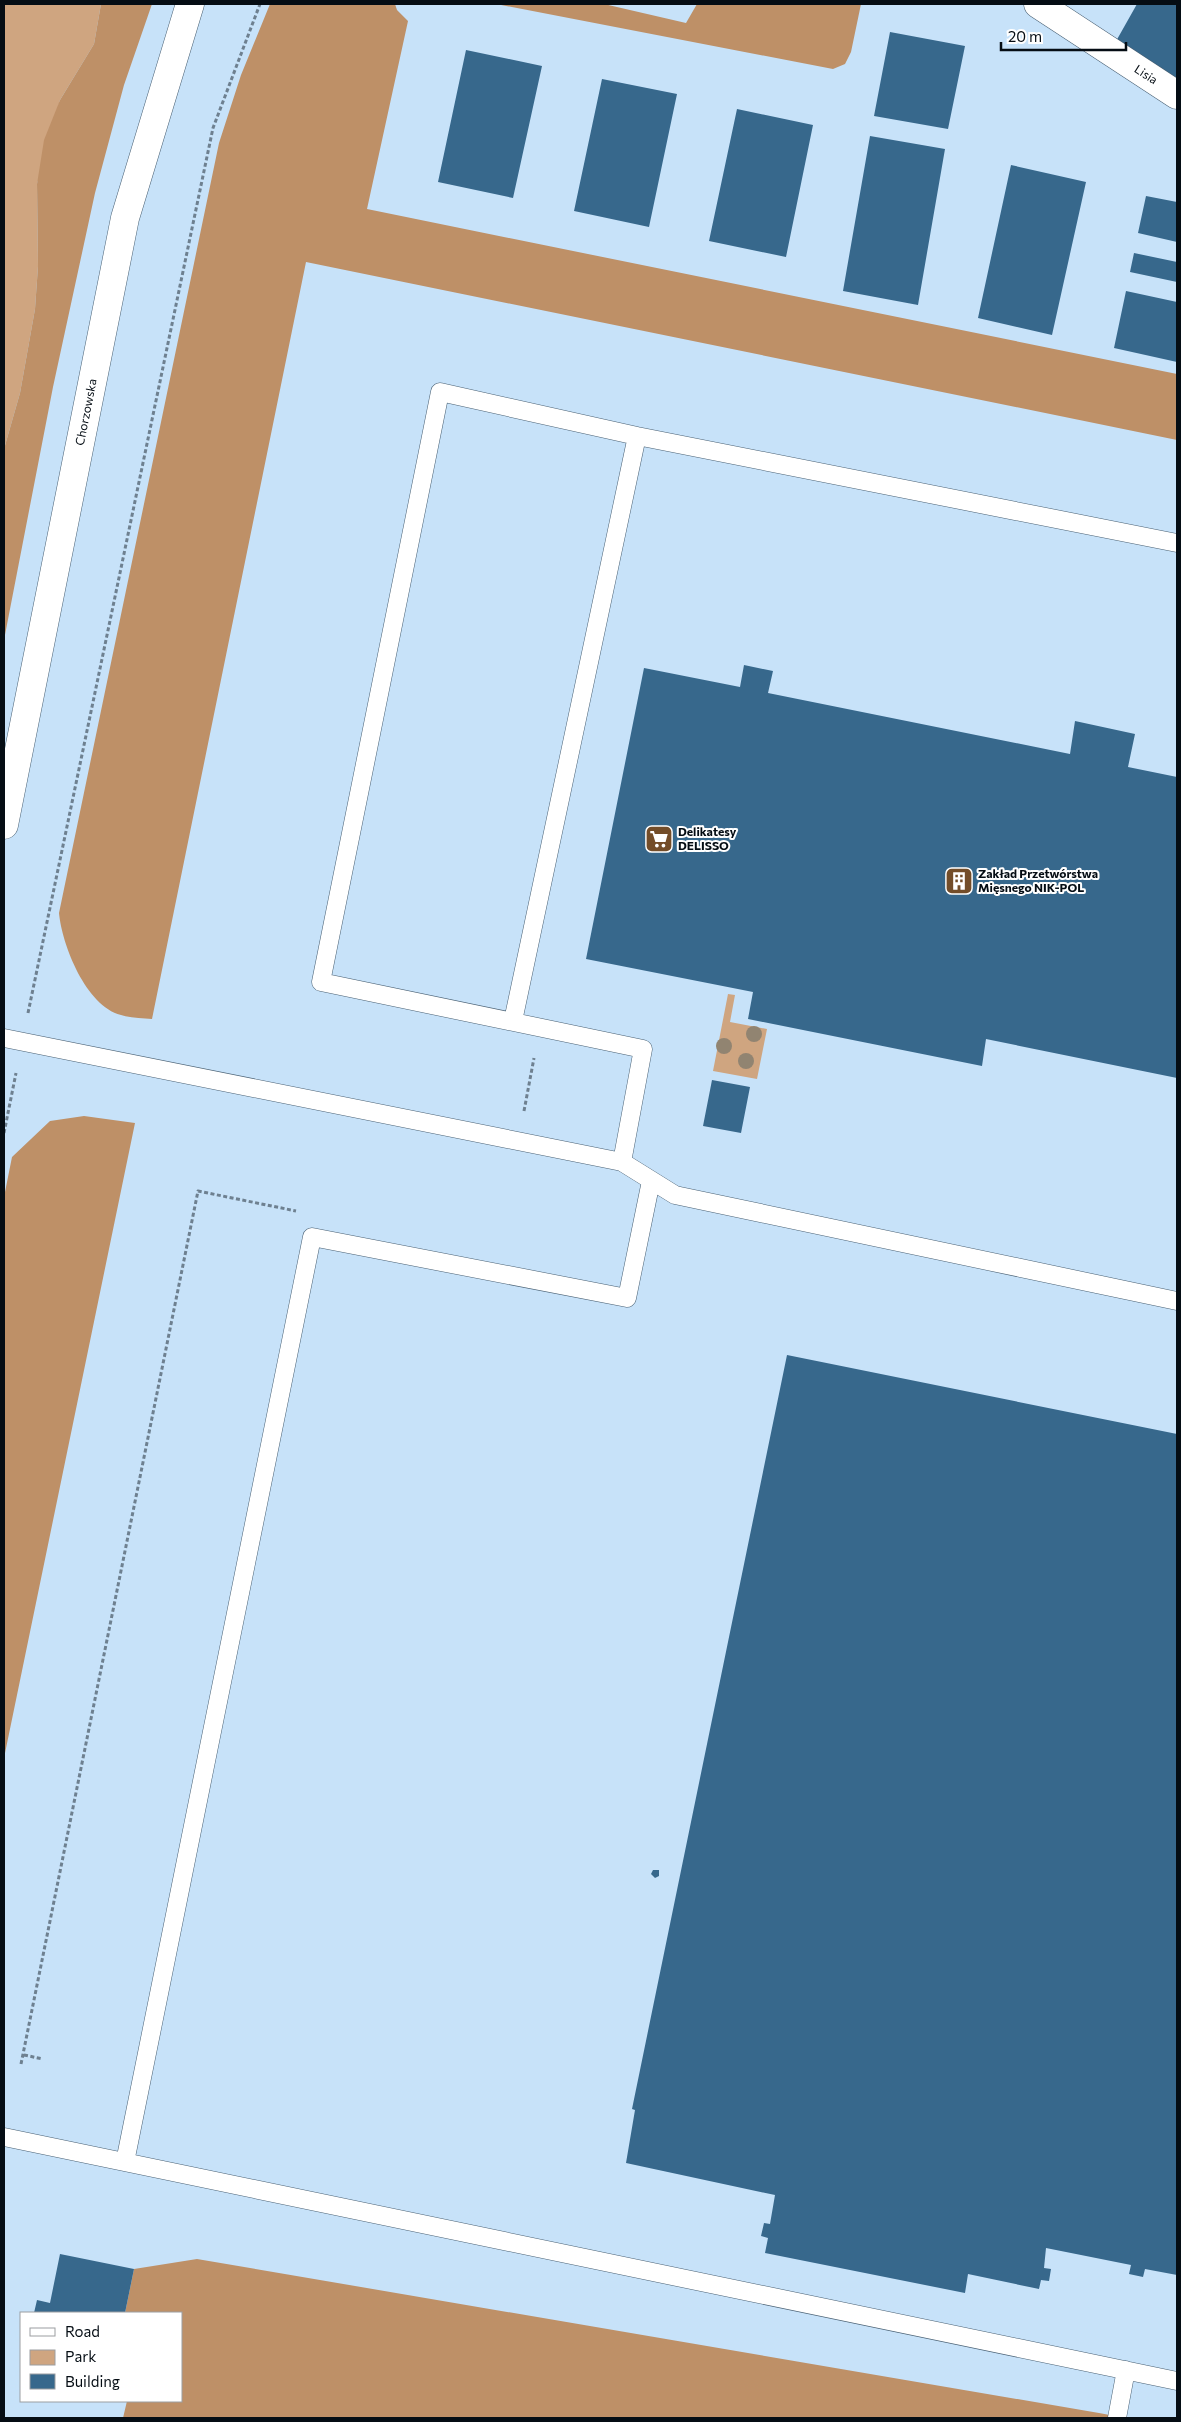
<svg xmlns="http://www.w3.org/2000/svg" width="1181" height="2422" viewBox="0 0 1181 2422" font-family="Commissioner,sans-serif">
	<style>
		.green { fill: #cfa580 }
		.forest { fill: #be9067 }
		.building { fill: #37688c }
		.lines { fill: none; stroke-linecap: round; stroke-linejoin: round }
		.lane-casing { stroke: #4a6174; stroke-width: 19 }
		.street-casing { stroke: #4a6174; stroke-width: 29 }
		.secondary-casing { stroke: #4a6174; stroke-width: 29 }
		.path { stroke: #6e8090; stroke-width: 3; stroke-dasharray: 4 2.5; stroke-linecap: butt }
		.lane { stroke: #fff; stroke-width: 18 }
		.street { stroke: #fff; stroke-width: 28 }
		.secondary { stroke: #fff; stroke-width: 28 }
		.tree { fill: #918471 }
		.labels { text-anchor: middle; stroke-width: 4; stroke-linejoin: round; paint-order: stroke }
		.street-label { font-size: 12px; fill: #050d14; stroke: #fff }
		.poi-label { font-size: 12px; font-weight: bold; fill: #050d14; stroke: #fff; text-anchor: start }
	</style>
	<rect width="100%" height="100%" fill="#c7e2f9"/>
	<!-- green -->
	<path class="green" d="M4,4h97l-7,40 -34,56 -23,84 1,82 -3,43 -15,84 -16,56z
		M728,994l7,1 -5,27 37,7 -10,50 -44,-8z"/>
	<!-- forest -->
	<path class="forest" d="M101,4h51l-28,81 -29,108 -42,194 -49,253v-191l16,-56 15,-84 3,-43 -1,-82 7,-44 16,-40 34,-56z
		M270,4h125l2,6 11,11 -41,188 810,165v66l-871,-178 -154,757c-10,-1 -21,-1 -31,-4 -35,-9 -59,-70 -62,-102l160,-770 22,-68z
		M496,4h108l82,19 11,-19h164l-10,48 -6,12 -12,5z
		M84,1116l51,7 -131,635v-561l8,-40 38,-36z
		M197,2259l902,154 27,5h-1003l4,-17h54v-88h-56l9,-44z"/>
	<!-- building -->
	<path class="building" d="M1137,4h40v83l-62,-44z
		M890,32l75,14 -17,83 -74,-13z
		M466,50l76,16 -29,132 -75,-16z
		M602,79l75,15 -28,133 -75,-16z
		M737,109l76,16 -27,132 -77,-16z
		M870,136l75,13 -27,156 -75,-14z
		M1011,165l75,17 -34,153 -74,-17z
		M1146,196l31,6v40l-39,-9z
		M1134,253l43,9v20l-47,-10z
		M1126,291l51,11v60l-63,-14z
		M744,665l29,6 -5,22 302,61 5,-33 60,13 -7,33 49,10v301l-191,-39 -4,27 -234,-47 5,-27 -167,-33 58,-291 96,19z
		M712,1080l38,7 -9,46 -38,-7z
		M787,1355l390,79v841l-32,-6 -2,8 -14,-3 2,-9 -85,-17 -2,20 7,1 -2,12 -8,-1 -2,9 -71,-15 -3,19 -200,-40 3,-15 -7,-2 3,-13 6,1 5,-29 -149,-32 9,-53 -3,-1z
		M653,1870h6v6l-4,2 -4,-4z
		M60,2254l74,15 -9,44h-91l3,-13 13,3z"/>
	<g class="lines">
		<defs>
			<path id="lane" d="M637,436l540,107
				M4,1038l618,124 21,-113 -322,-67 119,-590 197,44 -124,585
				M622,1162l53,33 502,106
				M4,2137l1173,244
				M125,2162l187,-925 315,61 24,-117
				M1117,2418l9,-48"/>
			<g id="street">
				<path id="s1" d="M1038,4l139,91"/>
			</g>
			<g id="secondary">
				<path id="s2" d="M4,825l121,-607 65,-214"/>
			</g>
		</defs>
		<!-- lane casing -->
		<use href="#lane" class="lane-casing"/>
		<!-- street casing -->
		<use href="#street" class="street-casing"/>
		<!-- secondary casing -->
		<use href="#secondary" class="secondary-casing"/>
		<!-- path -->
		<path class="path" d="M28,1013l185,-885 47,-124
			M524,1111l10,-53
			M4,1133l12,-60
			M24,2055l19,4
			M21,2064l177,-873 98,20"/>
		<!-- lane -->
		<use href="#lane" class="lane"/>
		<!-- street -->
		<use href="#street" class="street"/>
		<!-- secondary -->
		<use href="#secondary" class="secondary"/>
	</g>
	<!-- trees -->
	<g class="tree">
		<circle cx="754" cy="1034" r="8"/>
		<circle cx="724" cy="1046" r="8"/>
		<circle cx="746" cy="1061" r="8"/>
	</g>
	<!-- icons -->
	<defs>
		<symbol id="supermarket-square" viewBox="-11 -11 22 22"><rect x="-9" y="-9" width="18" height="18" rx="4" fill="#734d29" stroke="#fff"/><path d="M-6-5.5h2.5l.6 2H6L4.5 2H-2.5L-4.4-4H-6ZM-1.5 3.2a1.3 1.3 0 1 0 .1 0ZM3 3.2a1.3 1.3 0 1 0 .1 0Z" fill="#fff"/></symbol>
		<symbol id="building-square" viewBox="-11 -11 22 22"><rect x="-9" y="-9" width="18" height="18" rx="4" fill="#734d29" stroke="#fff"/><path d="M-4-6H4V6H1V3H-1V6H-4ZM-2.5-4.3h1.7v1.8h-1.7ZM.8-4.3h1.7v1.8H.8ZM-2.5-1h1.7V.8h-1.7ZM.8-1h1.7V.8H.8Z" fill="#fff"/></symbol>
	</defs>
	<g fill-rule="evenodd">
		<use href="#supermarket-square" x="643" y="823" width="32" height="32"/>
		<use href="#building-square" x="943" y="865" width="32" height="32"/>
	</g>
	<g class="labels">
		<!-- street labels -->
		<g class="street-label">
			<text dy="4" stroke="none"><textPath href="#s1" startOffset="129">Lisia</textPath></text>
			<text dy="4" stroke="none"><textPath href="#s2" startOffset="421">Chorzowska</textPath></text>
		</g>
		<!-- poi labels -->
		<g class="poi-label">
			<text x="678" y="836">Delikatesy<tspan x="678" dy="14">DELISSO</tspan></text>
			<text x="978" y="878">Zakład Przetwórstwa<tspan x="978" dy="14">Mięsnego NIK-POL</tspan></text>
		</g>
	</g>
	<!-- border -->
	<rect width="1181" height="2422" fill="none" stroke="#050d14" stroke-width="10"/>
	<!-- legend -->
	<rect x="20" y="2312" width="162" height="90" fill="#ffffff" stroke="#9b9ea1"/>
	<rect x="30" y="2328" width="25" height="8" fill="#ffffff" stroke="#9b9ea1"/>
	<text x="65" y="2337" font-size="15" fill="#050d14">Road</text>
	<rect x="30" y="2350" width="25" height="15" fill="#cfa580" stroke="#9b9ea1"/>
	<text x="65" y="2362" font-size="15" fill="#050d14">Park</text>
	<rect x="30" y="2374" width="25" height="15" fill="#37688c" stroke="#9b9ea1"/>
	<text x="65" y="2387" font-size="15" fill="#050d14">Building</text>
	<!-- scale -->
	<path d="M1001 42v8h125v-8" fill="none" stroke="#050d14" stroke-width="2.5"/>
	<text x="1008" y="42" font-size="15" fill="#050d14" stroke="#ffffff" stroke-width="4" paint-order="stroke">20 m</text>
</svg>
